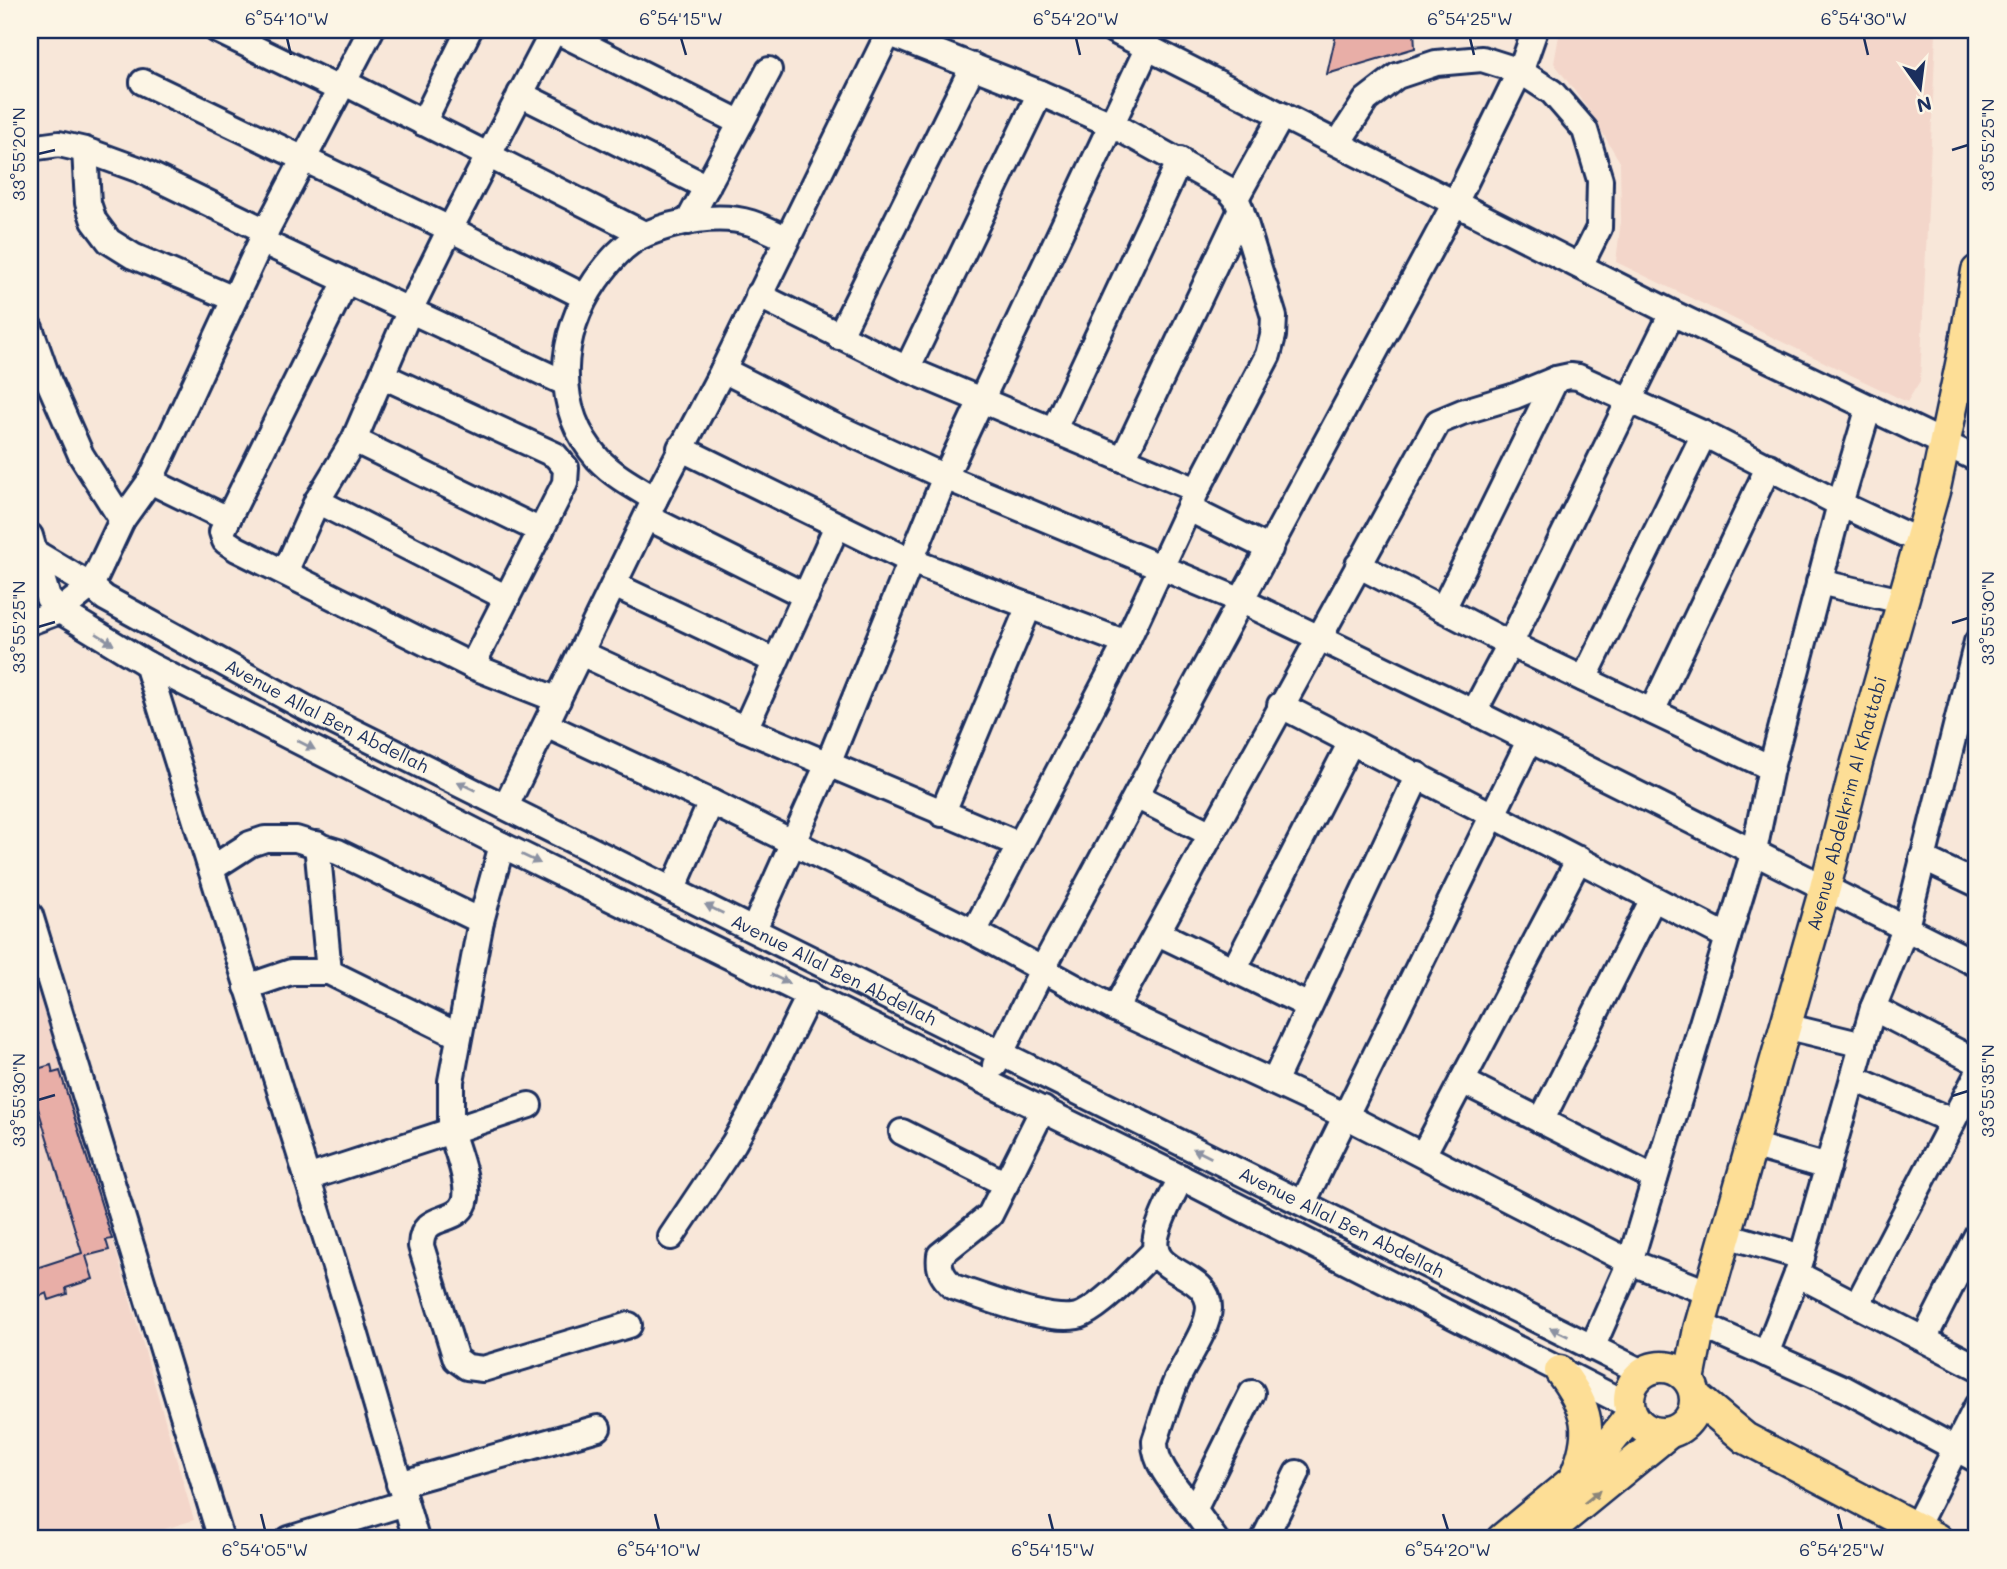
<svg xmlns="http://www.w3.org/2000/svg" width="2007" height="1569" viewBox="0 0 2007 1569" font-family="Mali,sans-serif">
	<style>
		.built { fill: #f3d6ca }
		.building { fill: #e8aea7; stroke: #1b2f5e; stroke-width: 2 }
		.lines { fill: none; stroke-linecap: round; stroke-linejoin: round }
		.minor-casing { stroke: #1b2f5e; stroke-width: 30 }
		.major-casing { stroke: #1b2f5e; stroke-width: 35 }
		.minor { stroke: #fcf5e5; stroke-width: 24 }
		.major { stroke: #fdde96; stroke-width: 30 }
		.oneway { fill: #8c92a2 }
		.oneway2 { fill: #8c867a }
		.ticks { fill: none; stroke: #1b2f5e; stroke-width: 2.5 }
		.labels { text-anchor: middle; stroke-width: 7; stroke-linejoin: round; paint-order: stroke }
		.street-label { font-size: 18px; fill: #1b2f5e; stroke: #fcf5e5 }
		.neatline { fill: none; stroke: #1b2f5e; stroke-width: 2.5 }
		.ticks-label { font-size: 18px; text-anchor: middle; fill: #1b2f5e }
	</style>
	<rect width="100%" height="100%" fill="#f8e7d9"/>
	<filter id="ink" filterUnits="userSpaceOnUse"><feTurbulence type="fractalNoise" baseFrequency=".0143" numOctaves="2"/><feDisplacementMap in="SourceGraphic" scale="14" xChannelSelector="R" yChannelSelector="G"/><feConvolveMatrix kernelMatrix="1 2 1 2 8 2 1 2 1" color-interpolation-filters="sRGB"/></filter>
	<g filter="url(#ink)">
		<!-- built -->
		<path class="built" d="M1560,30h352l24,3 -16,348 -13,21 -291,-140 5,-42 -1,-58 -30,-50 -36,-49z
			M30,967l58,188 106,365 -62,19h-102z"/>
		<!-- building -->
		<path class="building" d="M1337,30h77l1,18 -88,26z
			M51,1065l2,8 7,-2 52,168 -6,1 3,10 -23,6 7,23 -27,9 1,6 -18,6 -2,-7 -17,7v-30l52,-17 -52,-171v-11z"/>
		<g class="lines">
			<defs>
				<g id="minor">
					<path d="M217,30l122,59"/>
					<path d="M555,30l186,93"/>
					<path d="M1113,30l559,283 305,146"/>
					<path d="M888,33l152,60 71,31 117,65 8,9 5,12 33,107 -1,19 -5,19 -71,135 -71,153 -152,289"/>
					<path d="M143,82l307,147 135,68"/>
					<path d="M343,82l301,152"/>
					<path d="M520,94l187,93"/>
					<path d="M423,123l46,-93"/>
					<path d="M1338,143l28,-43 31,-24 39,-13 46,-4 38,12 32,21 33,38 15,50 -1,48 -19,38"/>
					<path d="M30,148l29,-4 26,6 55,20 126,61"/>
					<path d="M85,150l3,53 6,18 15,20 24,15 101,43"/>
					<path d="M1236,198l46,-83"/>
					<path d="M688,222l81,-152"/>
					<path d="M261,241l304,142"/>
					<path d="M346,281l-118,238 -6,13 3,9 12,8 235,117 86,34"/>
					<path d="M758,295l149,74 290,121"/>
					<path d="M30,328l19,54 32,73 41,65"/>
					<path d="M839,337l134,-271"/>
					<path d="M907,369l133,-276"/>
					<path d="M723,370l107,54 115,53 297,124 232,111 503,252"/>
					<path d="M383,376l172,79 11,13 -1,15 -93,183"/>
					<path d="M1054,429l126,-269"/>
					<path d="M354,440l187,91"/>
					<path d="M680,448l231,113 215,82"/>
					<path d="M1123,459l118,-249"/>
					<path d="M150,481l78,38"/>
					<path d="M655,499c-20,-12 -41,-23 -57,-40 -46,-52 -39,-125 -2,-179 13,-18 29,-38 50,-46 31,-13 73,-21 105,-11 12,4 23,10 35,15"/>
					<path d="M317,501l190,97"/>
					<path d="M1189,509l81,40"/>
					<path d="M647,517l159,79"/>
					<path d="M30,536l18,62 12,13 87,53 355,181 690,338 436,222"/>
					<path id="s1" d="M36,553l55,33 14,12 199,109 1338,665"/>
					<path d="M1358,565l152,79 261,124"/>
					<path d="M285,572l32,-71 37,-61 56,-130 40,-81 104,-199"/>
					<path d="M1819,582l83,19"/>
					<path d="M614,585l161,76"/>
					<path d="M1443,609l113,-230"/>
					<path d="M30,622l30,-11 31,-25 31,-66 28,-39 116,-250 105,-201"/>
					<path d="M581,653l164,76 273,115"/>
					<path d="M147,664l204,654 65,221"/>
					<path d="M1584,679l120,-245"/>
					<path d="M1280,705l448,232"/>
					<path d="M1652,711l117,-245"/>
					<path d="M1474,712l36,-68 162,-331"/>
					<path d="M546,725l165,77 263,130 141,77 231,107 284,146 80,31"/>
					<path d="M745,729l92,-203"/>
					<path d="M1136,796l75,38"/>
					<path d="M506,806l149,-307 68,-129 167,-340"/>
					<path d="M942,814l87,-208"/>
					<path d="M317,844l12,128"/>
					<path d="M1922,858l55,26"/>
					<path d="M211,869l39,-25 15,-5h31l42,13 143,69"/>
					<path d="M673,889l38,-87"/>
					<path d="M30,915l191,624"/>
					<path d="M754,929l74,-165 117,-287 203,-430"/>
					<path d="M1158,933l151,73"/>
					<path d="M1234,970l117,-228"/>
					<path d="M247,987l44,-15h38l130,64"/>
					<path d="M1873,1008l104,54"/>
					<path d="M1115,1009l323,-587 24,-10 53,-16 41,-17 14,-3 8,1 126,57 136,70 79,37"/>
					<path d="M1785,1026l78,19"/>
					<path d="M995,1065l47,-95 413,-767 67,-136 13,-37"/>
					<path d="M1853,1078l99,43"/>
					<path d="M1462,1081l193,97"/>
					<path d="M1274,1082l144,-307"/>
					<path d="M529,1105l-78,26c5,18 20,53 14,71 -9,24 -43,9 -44,44l35,113 11,8 16,2 146,-44"/>
					<path d="M1043,1109l-53,106 -50,40c-2,15 3,22 13,32 29,9 104,40 130,27 24,-12 53,-45 73,-64"/>
					<path d="M1541,1121l112,-222"/>
					<path d="M902,1132l104,52"/>
					<path d="M1751,1145l77,22"/>
					<path d="M1423,1155l156,-296"/>
					<path d="M1181,1177c-8,19 -21,40 -25,60 -8,39 53,33 53,71 -1,23 -26,55 -35,78 -7,18 -13,37 -19,55 -1,26 25,50 39,69"/>
					<path d="M307,1178l144,-47v-50l30,-160 21,-76"/>
					<path d="M1303,1203l226,-462"/>
					<path d="M1726,1235l76,22"/>
					<path d="M671,1237l63,-94 19,-34 57,-115"/>
					<path d="M1797,1274l180,93"/>
					<path d="M1857,1305l120,-230"/>
					<path d="M1701,1325l144,64 132,71"/>
					<path d="M1924,1339l53,-104"/>
					<path d="M1592,1348l38,-86 124,-411 17,-83 69,-264 29,-97"/>
					<path d="M1766,1354l31,-80 76,-266 33,-81 71,-285"/>
					<path d="M399,1484l199,-56"/>
					<path d="M1916,1527l61,-121"/>
					<path d="M289,1539l116,-36"/>
					<path d="M1215,1539l-21,-29 58,-117"/>
					<path d="M1264,1539l33,-66"/>
				</g>
				<g id="major">
					<circle cx="1662" cy="1400" r="33"/>
					<path d="M1560,1371c29,39 34,61 15,106"/>
					<path id="s2" d="M1689,1380l10,-51 126,-441 32,-126 78,-274 28,-133 14,-84"/>
					<path d="M1695,1396l50,42 192,101"/>
					<path d="M1502,1539l90,-74 39,-50"/>
					<path d="M1539,1539l131,-107"/>
				</g>
			</defs>
			<!-- minor casing -->
			<use href="#minor" class="minor-casing"/>
			<!-- major casing -->
			<use href="#major" class="major-casing"/>
			<!-- minor -->
			<use href="#minor" class="minor"/>
			<!-- major -->
			<use href="#major" class="major"/>
		</g>
		<!-- one-way arrows -->
		<defs><path id="oneway-solid" d="M-6-.8H1V-3.2L6.5 0L1 3.2V.8H-6Z" transform="scale(1.75)"/></defs>
		<g class="oneway">
			<use href="#oneway-solid" transform="translate(105 639) rotate(32)"/>
			<use href="#oneway-solid" transform="translate(306 745) rotate(27)"/>
			<use href="#oneway-solid" transform="translate(466 786) rotate(-154)"/>
			<use href="#oneway-solid" transform="translate(531 859) rotate(26)"/>
			<use href="#oneway-solid" transform="translate(714 909) rotate(-154)"/>
			<use href="#oneway-solid" transform="translate(780 979) rotate(26)"/>
			<use href="#oneway-solid" transform="translate(1202 1153) rotate(-153)"/>
			<use href="#oneway-solid" transform="translate(1559 1332) rotate(-154)"/>
		</g>
		<use class="oneway2" href="#oneway-solid" transform="translate(1592 1497) rotate(-39)"/>
	</g>
	<!-- ticks -->
	<path class="ticks" d="M287,38l4,17M681,38l5,17M1076,38l4,17M1470,38l4,17M1864,38l4,17M1952,150l16,-5M38,154l17,-4M1952,623l16,-5M38,627l17,-5M1952,1096l16,-5M38,1100l17,-5M261,1514l4,16M655,1514l4,16M1049,1514l4,16M1443,1514l5,16M1838,1514l4,16"/>
	<g class="labels">
		<!-- street labels -->
		<g class="street-label">
			<text dy="6" stroke="none"><textPath href="#s1" startOffset="334">Avenue Allal Ben Abdellah</textPath></text>
			<text dy="6" stroke="none"><textPath href="#s2" startOffset="598">Avenue Abdelkrim Al Khattabi</textPath></text>
			<text dy="6" stroke="none"><textPath href="#s1" startOffset="901">Avenue Allal Ben Abdellah</textPath></text>
			<text dy="6" stroke="none"><textPath href="#s1" startOffset="1468">Avenue Allal Ben Abdellah</textPath></text>
		</g>
	</g>
	<!-- margin -->
	<rect width="2007" height="1569" fill="none" stroke="#fcf5e5" stroke-width="77"/>
	<!-- north arrow -->
	<g transform="translate(1920 88) rotate(166)" stroke="#fcf5e5" stroke-width="5" paint-order="stroke">
	<path d="M0-5L12 26L0 18L-12 26Z" fill="#1b2f5e"/>
	<text y="-10" font-size="19" font-weight="bold" text-anchor="middle" fill="#1b2f5e">N</text>
	</g>
	<rect x="38" y="38" width="1930" height="1492" class="neatline"/>
	<g class="ticks-label">
		<text x="287" y="25">6°54'10"W</text>
		<text x="681" y="25">6°54'15"W</text>
		<text x="1076" y="25">6°54'20"W</text>
		<text x="1470" y="25">6°54'25"W</text>
		<text x="1864" y="25">6°54'30"W</text>
		<text transform="translate(1988 145) rotate(-90)" y="6">33°55'25"N</text>
		<text transform="translate(19 154) rotate(-90)" y="6">33°55'20"N</text>
		<text transform="translate(1988 618) rotate(-90)" y="6">33°55'30"N</text>
		<text transform="translate(19 627) rotate(-90)" y="6">33°55'25"N</text>
		<text transform="translate(1988 1091) rotate(-90)" y="6">33°55'35"N</text>
		<text transform="translate(19 1100) rotate(-90)" y="6">33°55'30"N</text>
		<text x="265" y="1556">6°54'05"W</text>
		<text x="659" y="1556">6°54'10"W</text>
		<text x="1053" y="1556">6°54'15"W</text>
		<text x="1448" y="1556">6°54'20"W</text>
		<text x="1842" y="1556">6°54'25"W</text>
	</g>
</svg>
